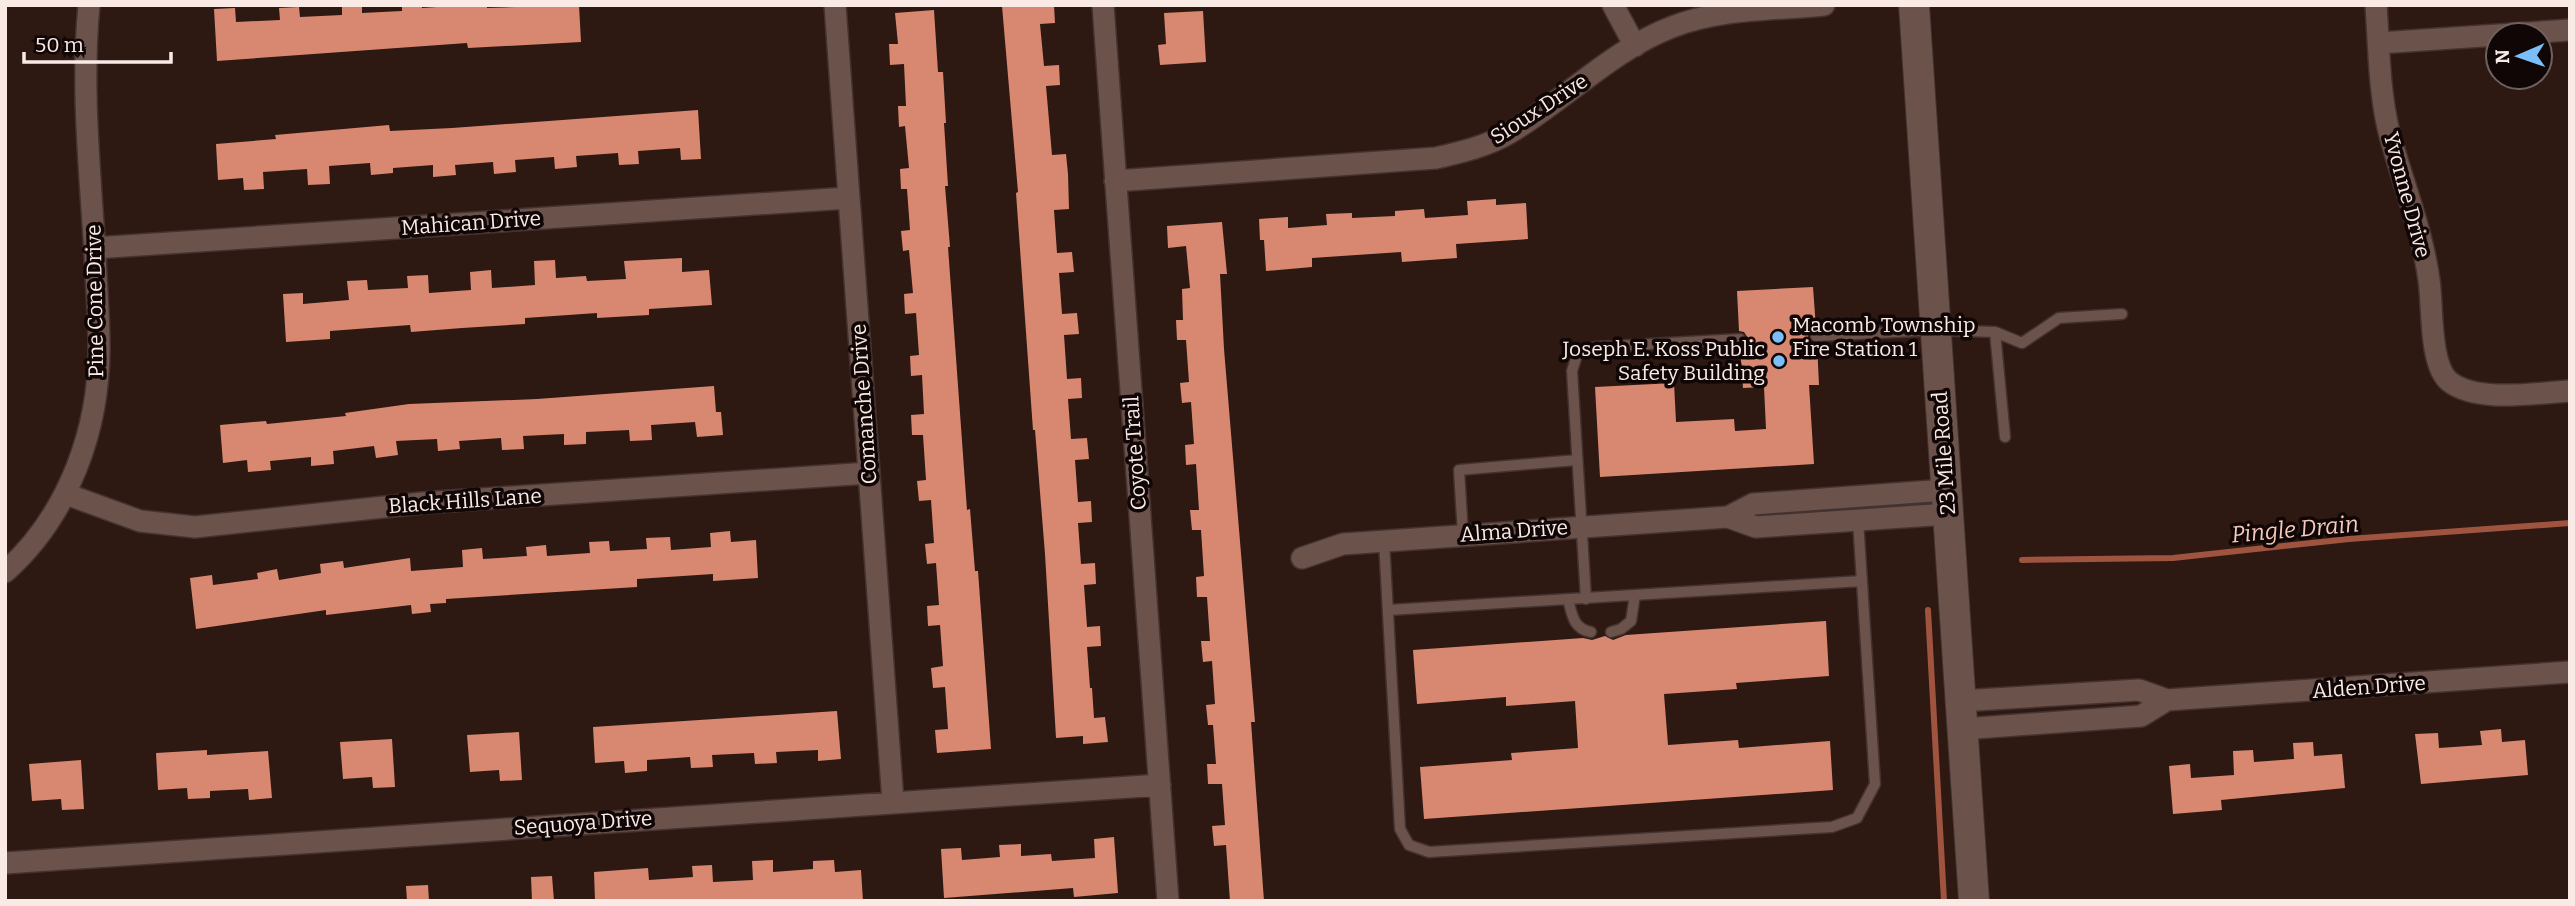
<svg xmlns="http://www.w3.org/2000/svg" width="2575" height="906" viewBox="0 0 2575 906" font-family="Bitter,serif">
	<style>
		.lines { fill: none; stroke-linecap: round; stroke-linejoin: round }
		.stream { stroke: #9f5440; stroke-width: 6 }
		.building { fill: #d88871 }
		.lane-casing { stroke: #43322f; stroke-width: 13 }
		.street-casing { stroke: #43322f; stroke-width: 24 }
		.secondary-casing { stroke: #43322f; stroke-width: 32 }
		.lane { stroke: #6b524b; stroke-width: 10 }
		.street { stroke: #6b524b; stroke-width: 21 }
		.secondary { stroke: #6b524b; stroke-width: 30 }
		.poi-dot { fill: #7cbef9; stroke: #0f0605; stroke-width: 2.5 }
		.labels { text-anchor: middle; stroke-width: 7; stroke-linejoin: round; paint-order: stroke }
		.street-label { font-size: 21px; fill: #faeae6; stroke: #0f0605 }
		.poi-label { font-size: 21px; fill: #faeae6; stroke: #0f0605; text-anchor: start }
		.water-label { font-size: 23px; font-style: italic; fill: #f5c9bc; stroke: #0f0605 }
	</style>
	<rect width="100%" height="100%" fill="#2e1812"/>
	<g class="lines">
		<!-- stream -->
		<path class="stream" d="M2022,560l151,-2 176,-19 221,-16
			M1928,610l16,291"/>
	</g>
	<!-- building -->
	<path class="building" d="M342,5h20v8l40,-2v-6h20v3l45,-3h20v3l92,-3 2,37 -113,6 -1,-5 -250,18 -3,-52 21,-1 1,14 44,-2 -1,-12 20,-1 1,10 42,-2z
		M1054,5l1,18 -15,1 4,42 15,-1 1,20 -14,1 6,69 14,-1 2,20 1,35 -15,1 3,43 15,-1 2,20 -15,1 3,41 15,-1 2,21 -15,1 3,44 14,-1 1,20 -14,1 3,40 16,-1 2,21 -14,1 3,42 13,-1 1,21 -14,1 3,41 14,-1 1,21 -12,1 3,42 13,-1 1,20 -14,1 3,41h2l2,30 11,-1 3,25 -25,2v-8l-27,2 -11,-184 -10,-124h-2l-17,-237 2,-1 -16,-186z
		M934,10l4,62h5l3,51h-2l4,63h-3l5,61h-2l19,263 3,-1 5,62h3l13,178 -54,4 -2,-23 13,-1 -3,-42 -12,1 -2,-20 12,-2 -3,-41 -12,1 -1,-20 12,-1 -3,-42 -9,1 -2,-20 9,-1 -3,-43 -12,1 -2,-20 9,-1 -3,-45h-11l-1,-20 13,-1 -2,-39 -11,1 -1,-20 9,-1 -3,-42 -11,1 -1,-20 9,-1 -4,-43 -6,1 -2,-20 9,-1 -3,-41h-6l-1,-20 9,-1 -4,-42 -6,1 -1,-21h8l-2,-42 -14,1 -1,-21h9l-3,-31z
		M1203,11l3,51 -46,3 -2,-20 8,-1 -2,-31z
		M698,110l3,49 -20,1 -1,-12 -42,3 1,13 -20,1 -1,-12 -42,3 1,11 -22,2 -1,-12 -39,3 1,12 -22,2 -1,-12 -38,3 1,10 -23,2v-12l-40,3v5l-22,2 -1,-12 -41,3 1,18 -22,1 -1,-16 -44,3 1,17 -20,1 -1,-12 -25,2 -2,-36 60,-5 -1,-4 114,-10 1,6 62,-3z
		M1496,199v6l30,-2 2,36 -72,5 1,14 -55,4 -1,-10 -89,6v9l-46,4 -2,-31h-4l-1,-21 29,-2v11l39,-3 -1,-11 26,-1v5l43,-2v-5l29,-2 1,9 43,-3 -1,-14z
		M1222,222l5,52h-7l4,75 31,373h-4l13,179h-34l-4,-56 -12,1 -2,-20 13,-1 -3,-41h-14l-1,-20h9l-3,-39h-5l-2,-20 9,-1 -3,-43 -9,1 -2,-21h9l-3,-44h-10l-1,-20 8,-1 -3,-46h-9l-2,-20h9l-3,-46 -10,1 -1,-20 9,-1 -3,-42 -9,1 -2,-20 9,-1 -3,-42h-9l-1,-20h7l-1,-31 8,-1 -4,-42 -18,2 -1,-22z
		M682,258v14l27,-2 3,35 -63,4v6l-52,3v-5l-72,5v6l-63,4 -51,4 -1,-7 -80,6v8l-44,3 -3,-48 20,-1v11l46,-4 -2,-19 20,-1 1,10 40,-2 -1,-12 21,-1 1,18 42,-3 -1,-18 21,-2 1,18 43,-3 -1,-24 21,-1 1,18 30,-2 1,5 39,-2 -2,-18z
		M1813,287l3,41 -7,4 -1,5 4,6 5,1 2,41h-10l5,79 -214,13 -5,-90 79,-4 2,39 58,-3 1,12 31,-2 -2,-42 -21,1 -3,-41 7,-4 1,-5 -4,-6 -5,-1 -2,-40z
		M714,386l2,26h5l2,23 -26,2 -2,-15 -44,3 1,15 -22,1 -1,-11 -43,2v12l-22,1v-11l-41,2 1,13 -22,1 -1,-12 -42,3 1,8 -22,2 -1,-12 -41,2 2,14 -22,3 -2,-12 -41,5 1,13 -23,2v-9l-41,4 1,9 -23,2 -1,-12 -24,3 -3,-38 46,-4 1,3 79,-8 -1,-3 64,-9 128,-5z
		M730,531l1,11 25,-2 2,38 -45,3v-7l-76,5v8l-191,12v4l-16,1 1,8 -19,2 -1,-9 -85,10v-5l-130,19 -6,-51 22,-3 1,10 45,-6 -1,-6 20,-4 2,11 42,-7 -1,-9 23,-3 1,7 66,-10 1,13 52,-4 -1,-17 20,-2 1,11 44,-3 -1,-9 20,-2 1,11 43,-3 -1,-11 20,-1 1,10 37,-2 -1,-11 24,-1 1,13 40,-3 -1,-14z
		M1826,621l3,55 -93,7 1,6 -73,5 4,51 70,-5 1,8 91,-7 3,49 -409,29 -4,-52 92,-7 -1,-7 67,-5 -3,-47 -69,5v-9l-89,7 -4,-54 170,-12 9,2 13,-4 8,4 13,-5z
		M837,711l4,48 -23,2v-11l-42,2 1,11 -22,1 -1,-11 -42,2 1,12 -22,1 -1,-11 -43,3v11l-22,2 -1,-12 -29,2 -2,-36z
		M2501,729l1,13 23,-2 3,35 -107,9 -6,-50 23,-1 1,15 43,-3 -2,-14z
		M519,732l3,48 -22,1 -1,-11 -29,2 -3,-37z
		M392,739l3,48 -22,1 -1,-11 -29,2 -3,-37z
		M2313,742l1,14 28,-2 3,34 -124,12 1,10 -49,4 -4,-48 21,-2 1,14 43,-3 -1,-24 20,-1 1,12 40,-3 -1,-16z
		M207,750v5l61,-4 4,47 -23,2 -1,-11 -38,2v7l-22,1 -1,-11 -29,2 -2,-37z
		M81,760l3,49 -22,1 -1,-11 -29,2 -3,-37z
		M1114,837l4,56 -44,4 -1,-9 -129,10 -3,-49 20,-1 1,12 38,-3 -1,-12 22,-1v12l30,-2 1,7 43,-3 -1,-19z
		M773,860v12l40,-3v-8l21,-1 1,12 26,-2 2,31h-268l-1,-29 54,-4 1,12 44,-3 -1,-11 20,-1 1,17 40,-2 -1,-19z
		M552,876l2,25h-22l-1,-24z
		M428,885l1,16h-22l-1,-15z"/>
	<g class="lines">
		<defs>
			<path id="lane" d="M1995,332l10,105
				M1816,336l120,-6 59,2 27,11 37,-25 63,-4
				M1463,535l-4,-65 118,-10
				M1384,541l16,288 9,16 20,7 403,-25 25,-9 18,-34 -17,-264
				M1568,599c4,15 5,30 23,33
				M1586,599l-14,-228 6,-19 18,-5 144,-8
				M1388,610l474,-29
				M1611,632l10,-3 10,-8 4,-26"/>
			<path id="street" d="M835,5l58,797
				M1103,5l65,896
				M1613,5l22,41
				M2376,5c3,42 3,86 13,127 13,49 33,97 40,148 4,26 0,86 21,102 28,21 86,11 120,9
				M2379,43l191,-13
				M1115,181l321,-23c26,-6 52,-12 75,-26 55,-33 101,-82 161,-105 47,-19 102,-17 152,-22
				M94,248l754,-50
				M66,494l74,27 55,6 227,-24 447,-30
				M1728,517l28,10 192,-13
				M1302,558l41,-14 385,-27 25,-13 193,-14
				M5,572c64,-57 95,-144 94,-228 0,-30 -3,-60 -4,-90 -5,-83 -14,-166 -6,-249
				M1960,701l179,-11 28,10 403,-28
				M1962,729l179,-13 26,-16
				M5,863l1155,-78"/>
			<path id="secondary" d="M1914,5l60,896"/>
		</defs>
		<!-- lane casing -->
		<use href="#lane" class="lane-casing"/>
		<!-- street casing -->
		<use href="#street" class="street-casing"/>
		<!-- secondary casing -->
		<use href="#secondary" class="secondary-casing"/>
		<!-- lane -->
		<use href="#lane" class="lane"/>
		<!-- street -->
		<use href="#street" class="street"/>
		<!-- secondary -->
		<use href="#secondary" class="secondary"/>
	</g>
	<!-- markers -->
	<g class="poi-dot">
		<circle cx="1778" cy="337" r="7"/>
		<circle cx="1779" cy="361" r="7"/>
	</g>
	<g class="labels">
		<!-- street labels -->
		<g class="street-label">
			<text transform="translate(1539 109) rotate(-33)" y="7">Sioux Drive</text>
			<text transform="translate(2407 195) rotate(75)" y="7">Yvonne Drive</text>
			<text transform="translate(471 223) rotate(-4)" y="7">Mahican Drive</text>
			<text transform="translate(95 301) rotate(-91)" y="7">Pine Cone Drive</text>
			<text transform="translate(864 404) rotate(-94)" y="7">Comanche Drive</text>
			<text transform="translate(1135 453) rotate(-94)" y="7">Coyote Trail</text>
			<text transform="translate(1944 453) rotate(-94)" y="7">23 Mile Road</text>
			<text transform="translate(465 501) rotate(-4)" y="7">Black Hills Lane</text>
			<text transform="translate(1514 531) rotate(-4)" y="7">Alma Drive</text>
			<text transform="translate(2369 687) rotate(-4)" y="7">Alden Drive</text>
			<text transform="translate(583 823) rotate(-4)" y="7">Sequoya Drive</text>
		</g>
		<!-- poi labels -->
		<g class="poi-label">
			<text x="1792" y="332">Macomb Township<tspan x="1792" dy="24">Fire Station 1</tspan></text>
			<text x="1765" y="356" text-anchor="end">Joseph E. Koss Public<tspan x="1765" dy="24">Safety Building</tspan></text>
		</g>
		<!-- water labels -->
		<g class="water-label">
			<text transform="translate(2295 529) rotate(-5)" y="8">Pingle Drain</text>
		</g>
	</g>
	<!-- border -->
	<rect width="2575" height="906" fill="none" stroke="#faeae6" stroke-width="14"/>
	<!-- north arrow -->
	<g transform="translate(2519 56) rotate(268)"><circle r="33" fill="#0f0605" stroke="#6d615f" stroke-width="2"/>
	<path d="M0-5L12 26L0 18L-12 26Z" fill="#7cbef9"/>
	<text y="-10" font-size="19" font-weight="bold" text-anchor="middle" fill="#faeae6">N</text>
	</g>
	<!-- scale -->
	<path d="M24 52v10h147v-10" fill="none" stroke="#faeae6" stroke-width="3.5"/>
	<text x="35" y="52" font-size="21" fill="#faeae6" stroke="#0f0605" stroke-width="5" paint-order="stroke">50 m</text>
</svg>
